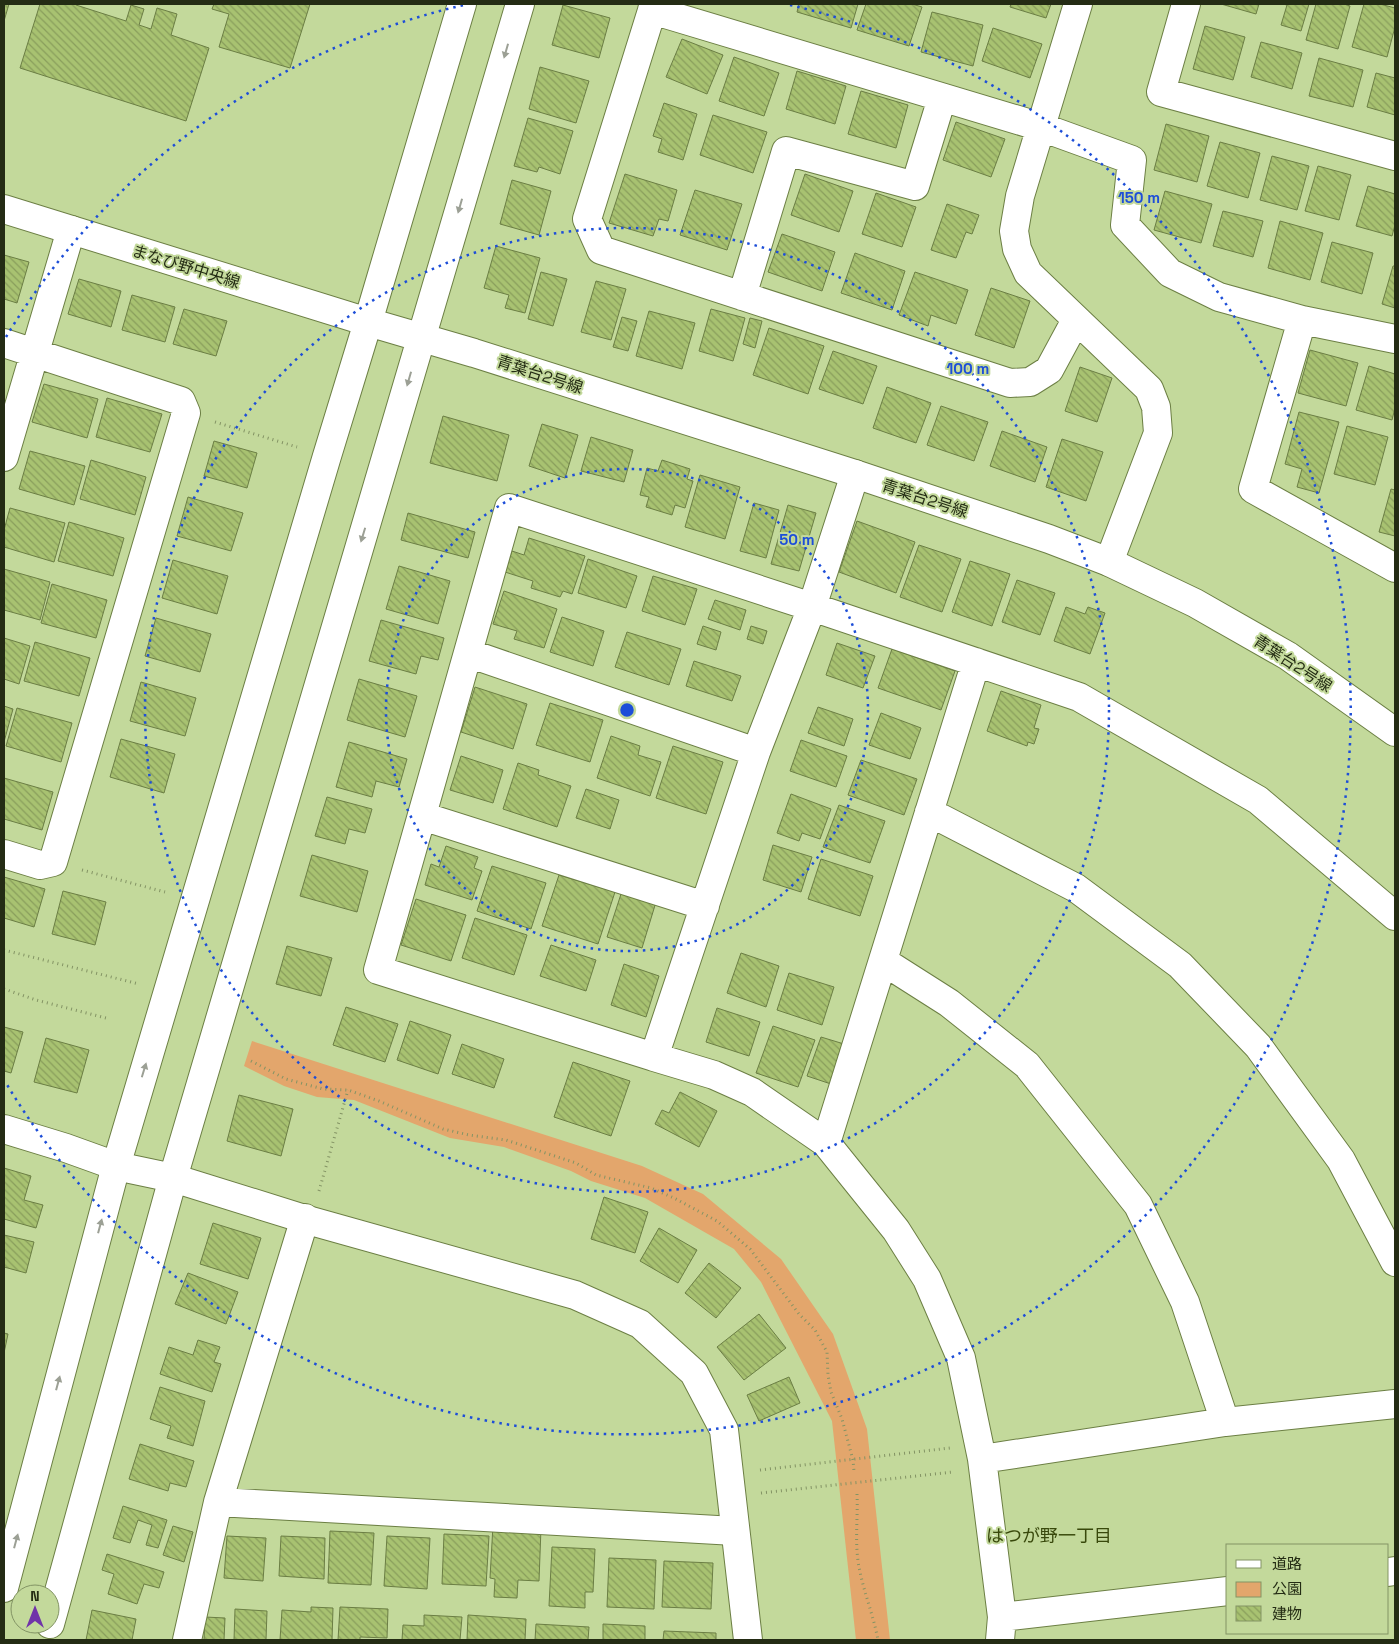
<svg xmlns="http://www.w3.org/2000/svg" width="1399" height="1644" viewBox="0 0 1399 1644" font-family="'Space Grotesk','Noto Sans JP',sans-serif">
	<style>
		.park { fill: #e3a66c }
		.building { fill: url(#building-back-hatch); stroke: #6b7e44 }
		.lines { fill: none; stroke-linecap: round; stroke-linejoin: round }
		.minor-casing { stroke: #6c7f44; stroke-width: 30 }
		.tertiary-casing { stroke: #6c7f44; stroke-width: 30 }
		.path { stroke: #839364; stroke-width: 3; stroke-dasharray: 1 4; stroke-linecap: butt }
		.minor { stroke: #fff; stroke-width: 28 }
		.tertiary { stroke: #fff; stroke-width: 28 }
		.oneway { fill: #9ca095 }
		.ring { fill: none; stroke: #1d4ed8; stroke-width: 2.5; stroke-dasharray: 2.5 5 }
		.labels { text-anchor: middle; stroke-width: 4; stroke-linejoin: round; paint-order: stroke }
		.street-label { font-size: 16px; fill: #242c14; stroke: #c3d99b }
		.neighbourhood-label { font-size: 18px; fill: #39490c; stroke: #c3d99b }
		.centre { fill: #1d4ed8; stroke: #c3d99b; stroke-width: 2.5 }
		.ring-label { font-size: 15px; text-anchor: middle; font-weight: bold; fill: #1d4ed8; stroke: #c3d99b; stroke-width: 4; stroke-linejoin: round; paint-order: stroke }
	</style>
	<defs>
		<pattern id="building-back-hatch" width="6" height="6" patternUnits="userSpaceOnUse" patternTransform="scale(1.25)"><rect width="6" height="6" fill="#a8c271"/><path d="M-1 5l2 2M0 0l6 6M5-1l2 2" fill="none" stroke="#899e5c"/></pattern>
	</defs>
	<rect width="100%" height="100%" fill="#c3d99b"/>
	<!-- park -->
	<path class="park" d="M252,1041l390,125 61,28 78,65 52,75 34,95 23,211h-34l-24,-219 -71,-139 -27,-33 -89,-51 -54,-17 -20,-10 -67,-24 -54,-9 -96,-38 -37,-3 -33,-11 -40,-20z"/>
	<!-- building -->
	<path class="building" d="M4,4h5l-5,17z
		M40,4h37l-1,1 50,16 5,-16 13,4 -5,16 12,4 6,-21 20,6 -6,21 38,13 -23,73 -166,-53z
		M214,4h96l-20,64 -71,-21 10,-33 -17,-5z
		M799,4h59l-7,24 -54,-16z
		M866,4h46l10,3 -13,39 -52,-16z
		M1011,4h40l-5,14 -36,-11z
		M1221,4h38l-3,10z
		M1283,4h26l-8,27 -20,-6 6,-20z
		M1316,4h28l6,2 -12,43 -32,-9z
		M1364,4h16l15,4v19l-8,30 -35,-10z
		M563,5l47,13 -11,40 -47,-13z
		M932,12l51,13 -10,41 -52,-14z
		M1205,26l40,11 -12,43 -40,-11z
		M993,28l49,16 -12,34 -48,-17z
		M682,39l41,16 -16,39 -41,-17z
		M1261,42l41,11 -10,36 -41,-12z
		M734,57l45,16 -15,43 -45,-15z
		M1319,58l44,12 -10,37 -44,-11z
		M540,67l49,14 -13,42 -47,-14z
		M797,71l49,15 -11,38 -49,-15z
		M1376,73l19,5v37l-28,-8z
		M861,91l47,14 -12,43 -48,-14z
		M664,103l33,11 -14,46 -25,-8 4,-13 -9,-3z
		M713,115l54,17 -14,41 -53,-18z
		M528,118l45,13 -13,43 -21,-7 -2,5 -23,-6z
		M956,122l49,17 -14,38 -48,-17z
		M1166,124l43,12 -12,46 -43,-12z
		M1220,142l40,11 -12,45 -41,-12z
		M1272,156l37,10 -12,44 -37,-10z
		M1318,166l33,9 -12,45 -34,-9z
		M625,174l52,16 -9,31 -9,-2 -6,17 -44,-13z
		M805,174l48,17 -14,41 -48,-17z
		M512,180l39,11 -12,44 -39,-11z
		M1368,186l27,8v31l-3,11 -36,-10z
		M695,190l47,14 -15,46 -47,-15z
		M1165,191l47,13 -11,39 -47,-13z
		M876,193l40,14 -14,40 -40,-13z
		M947,204l32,11 -7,19 -6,-2 -10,26 -25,-8z
		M1223,211l40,10 -10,36 -40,-11z
		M1280,221l43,12 -13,47 -42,-12z
		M782,234l53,18 -13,39 -54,-19z
		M1332,242l41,11 -11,41 -41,-12z
		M496,246l44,12 -15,55 -20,-5 4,-13 -25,-7z
		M855,253l50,18 -13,39 -51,-17z
		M4,255l25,7 -12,41 -13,-4z
		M1393,266h2v42l-13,-4z
		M541,272l26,7 -14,47 -25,-7z
		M915,272l53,18 -12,34 -25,-9 -3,11 -29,-11z
		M79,279l42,12 -10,36 -43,-13z
		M596,281l30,8 -15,51 -30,-8z
		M991,288l39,13 -16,47 -39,-13z
		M132,295l43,12 -10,35 -43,-12z
		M184,309l43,12 -11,35 -43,-12z
		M711,309l34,9 -12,43 -34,-10z
		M649,311l46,12 -13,46 -46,-13z
		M622,317l15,4 -9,30 -15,-4z
		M750,318l12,3 -7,27 -12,-4z
		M769,328l55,18 -16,48 -55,-19z
		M1310,350l48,13 -12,43 -48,-13z
		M833,351l44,15 -14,38 -44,-15z
		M1369,366l26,8v34l-3,12 -36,-10z
		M1080,367l32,11 -15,44 -32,-11z
		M44,384l54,15 -11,39 -55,-16z
		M887,387l44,16 -15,40 -43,-15z
		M107,398l55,16 -12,38 -54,-15z
		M941,406l47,16 -14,39 -47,-16z
		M1299,412l40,10 -20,71 -22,-6 5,-18 -17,-5z
		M443,416l66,19 -12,46 -67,-18z
		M542,424l36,11 -13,43 -36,-12z
		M1347,426l41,11 -13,48 -41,-11z
		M1002,431l45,16 -12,35 -45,-16z
		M591,437l42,13 -9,32 -43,-11z
		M1062,439l41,13 -17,49 -40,-14z
		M214,441l43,12 -10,35 -43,-12z
		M30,451l55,15 -11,39 -55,-16z
		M91,460l55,17 -11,38 -55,-16z
		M662,460l28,9 -3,10 6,2 -8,27 -10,-3 -3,10 -26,-8 3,-10 -9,-2 7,-27 11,3z
		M700,475l40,12 -15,52 -40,-12z
		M1391,489l4,1v46l-16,-4z
		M188,497l55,16 -12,38 -54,-15z
		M754,503l25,7 -13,48 -26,-7z
		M788,505l28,8 -17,58 -28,-7z
		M10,508l55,15 -11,39 -50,-15v-17z
		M408,513l67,19 -7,26 -67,-18z
		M857,521l58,21 -19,51 -57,-21z
		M69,522l55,16 -11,38 -55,-15z
		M529,538l56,18 -13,38 -9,-3 -3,6 -29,-9 2,-7 -28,-9 7,-21 12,4z
		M919,545l42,14 -19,53 -42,-15z
		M588,559l49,17 -11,32 -48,-15z
		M173,560l55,16 -11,38 -55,-16z
		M970,561l40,13 -18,52 -40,-14z
		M399,566l51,15 -12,43 -52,-15z
		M4,569l46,13 -10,38 -36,-10z
		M653,576l44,13 -12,36 -43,-14z
		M1017,580l38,13 -15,42 -38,-13z
		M52,584l55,16 -11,38 -55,-15z
		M504,591l53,18 -13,39 -30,-9 3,-8 -24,-7z
		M715,600l31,10 -6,20 -32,-11z
		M1066,607l19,7 3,-7 17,6 -15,41 -36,-13z
		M562,617l42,14 -11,35 -43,-14z
		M156,618l55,16 -11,38 -55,-16z
		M381,620l63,18 -6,22 -17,-4 -5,18 -47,-13z
		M703,626l18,6 -5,18 -19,-6z
		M751,626l16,5 -4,13 -16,-5z
		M627,632l54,17 -12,36 -54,-18z
		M4,638l26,8 -11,38 -15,-5z
		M35,642l55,16 -11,38 -55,-15z
		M837,643l38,13 -12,32 -37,-13z
		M892,649l63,22 -14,39 -63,-22z
		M694,661l47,15 -9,25 -46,-15z
		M359,679l58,17 -12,41 -58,-17z
		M141,682l55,16 -11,38 -55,-15z
		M475,687l52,17 -14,45 -52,-17z
		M1001,691l40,14 -7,23 5,1 -5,15 -6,-2 -1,4 -40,-15z
		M550,703l53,17 -13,42 -54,-17z
		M4,706l9,3 -9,33z
		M818,707l35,12 -9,27 -36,-13z
		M17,708l55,15 -11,39 -55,-16z
		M881,713l40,15 -11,31 -41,-14z
		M611,736l29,10 -2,9 23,7 -11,34 -53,-18z
		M121,739l54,15 -11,39 -54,-16z
		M801,740l46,16 -11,31 -46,-16z
		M349,742l58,17 -8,28 -23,-6 -4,16 -36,-10z
		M673,746l50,16 -17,52 -50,-16z
		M461,756l42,14 -10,33 -43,-13z
		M861,760l56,19 -13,36 -56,-20z
		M518,763l21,7 -1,5 33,11 -14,41 -54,-18z
		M4,778l49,14 -11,38 -38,-11z
		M586,789l33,11 -9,29 -34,-11z
		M791,794l40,15 -11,30 -18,-6 -3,8 -22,-8z
		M327,797l45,12 -7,24 -16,-4 -4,15 -30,-8z
		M839,805l46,16 -15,42 -47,-16z
		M773,845l39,12 -11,35 -38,-12z
		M446,846l32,11 -4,11 8,3 -10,29 -47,-15 6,-21 8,3z
		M312,855l56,16 -11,41 -57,-16z
		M821,859l52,17 -13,40 -52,-17z
		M492,866l54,17 -15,46 -54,-18z
		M559,875l56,17 -17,52 -56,-18z
		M4,877l41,12 -11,38 -30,-9z
		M63,891l43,11 -11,43 -43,-11z
		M622,891l34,11 -14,46 -35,-11z
		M416,899l50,16 -15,46 -50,-16z
		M475,918l52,17 -13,40 -52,-17z
		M551,945l45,15 -10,31 -46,-15z
		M287,946l45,12 -11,38 -45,-12z
		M741,953l38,13 -13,41 -39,-14z
		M624,964l35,12 -13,41 -35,-12z
		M789,973l45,14 -12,38 -45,-15z
		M346,1007l52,17 -13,38 -52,-17z
		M717,1008l43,14 -11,34 -43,-14z
		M410,1021l41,14 -13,39 -41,-14z
		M773,1026l42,14 -17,47 -42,-14z
		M4,1027l19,5 -12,41 -7,-2z
		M821,1037l23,7 -13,40 -24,-8z
		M46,1038l43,12 -12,43 -43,-11z
		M462,1044l42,15 -10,29 -42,-14z
		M573,1062l57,19 -19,55 -57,-19z
		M680,1092l37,19 -18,36 -44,-23 7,-14 7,3z
		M239,1095l54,14 -12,47 -54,-15z
		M4,1168l27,8 -7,24 19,5 -7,23 -32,-9z
		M604,1197l44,15 -13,41 -44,-14z
		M213,1223l48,15 -13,41 -48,-15z
		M659,1228l38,22 -19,33 -38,-22z
		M4,1235l30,7 -8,31 -22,-6z
		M709,1263l32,25 -25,30 -31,-25z
		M188,1273l50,19 -12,32 -51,-20z
		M759,1314l27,34 -42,32 -27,-33z
		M4,1333l4,1 -4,19z
		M198,1340l22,7 -6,15 7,2 -9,28 -52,-18 9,-27 24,8z
		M789,1377l11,26 -41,18 -12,-26z
		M160,1387l45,14 -12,45 -26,-8 4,-12 -21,-7z
		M140,1444l54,17 -8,26 -16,-4 -2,8 -39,-12z
		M123,1506l44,14 -9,28 -12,-3 6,-20 -14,-5 -8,23 -17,-5z
		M493,1525l48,3 -2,53 -21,-1 -1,18 -23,-1 1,-18 -5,-1z
		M173,1526l20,6 -9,30 -21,-7z
		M330,1531l44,2 -3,52 -43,-2z
		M444,1534l45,2 -3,50 -44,-2z
		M227,1536l39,2 -3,43 -39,-3z
		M281,1536l44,2 -1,41 -45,-3z
		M387,1536l43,2 -3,51 -43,-3z
		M552,1547l43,2 -2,43h-8v16l-36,-2z
		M107,1554l57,18 -5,16 -15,-4 -7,20 -29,-10 6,-20 -12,-4z
		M609,1558l47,2 -2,49 -47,-2z
		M664,1561l49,2 -2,46 -49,-2z
		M311,1607l22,1 -1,32h-52l2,-30 29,2z
		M340,1607l48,2 -1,29 -27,-1v3h-22z
		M235,1609l32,2 -1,29h-32z
		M92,1610l44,9 -4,21h-46z
		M424,1615l38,2 -2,23h-58l1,-15 21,1z
		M468,1615l58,4 -1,21h-58z
		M205,1617l20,1 -1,22h-20z
		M536,1624l53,3 -1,13h-53z
		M603,1624l42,2v14h-42z
		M664,1631l52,2v7h-53z"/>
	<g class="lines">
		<defs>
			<path id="minor" d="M654,4l-67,215 14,31 409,133 20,-1 19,-12 27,-50
				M1078,4l-58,192 -6,35 3,18 11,24 121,116 7,18 2,26 -49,129
				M1186,4l-25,88 234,64
				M652,10l389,117 91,33 -7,65 45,48 49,24 83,23
				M742,296l44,-145 129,35 27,-88
				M1395,339l-93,-19 -49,169 142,79
				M4,343l177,58 5,12 -133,449 -13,3 -36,-11
				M4,457l67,-227
				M855,474l-43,133 -56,145 -102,305 -276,-87 131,-462 303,99 267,90 179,103 137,116
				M468,653l288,99
				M929,812l147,76 104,77 78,81 83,114 54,102
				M422,816l283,90
				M883,961l66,42 78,62 111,140 47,97 40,120
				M654,1057l60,18 38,17 74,51 70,87 31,49 34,79 21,101 20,158 226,-26
				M826,1143l150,-481
				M982,1459l243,-37 170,-18
				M218,1502l517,29
				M1388,1572l7,-1
				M187,1640l31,-138 87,-284
				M1000,1640l2,-23"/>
			<path id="tertiary" d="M4,209l364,113 106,31 381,121 194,65 60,23 86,41 93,53 107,76
				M4,1129l62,19 50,18 57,12 138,43 264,74 65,29 54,49 30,57 24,210
				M4,1588l112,-422 211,-710 41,-134 94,-318
				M50,1624l123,-446 347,-1174"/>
		</defs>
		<!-- minor casing -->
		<use href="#minor" class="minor-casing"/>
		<!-- tertiary casing -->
		<use href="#tertiary" class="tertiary-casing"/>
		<!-- path -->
		<path class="path" d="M215,422l82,25
			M82,870l83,22
			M4,950l135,34
			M4,989l32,11 70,18
			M251,1061l35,18 37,10 25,1 31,11 64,28 26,6 37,5 70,23 20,12 55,13 23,10 43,23 33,28 49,65 16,16 12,22 1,23 3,17 11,27 11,41 1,11
			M319,1191l29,-101
			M760,1470l190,-22
			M761,1493l192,-21
			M857,1494c1,23 -2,44 1,67 4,27 15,52 20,79"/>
		<!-- minor -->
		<use href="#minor" class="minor"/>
		<!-- tertiary -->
		<use href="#tertiary" class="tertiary"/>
	</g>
	<!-- one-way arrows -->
	<defs><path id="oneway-solid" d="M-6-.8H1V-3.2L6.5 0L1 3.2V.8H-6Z" transform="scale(1.25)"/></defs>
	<g class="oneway">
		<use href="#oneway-solid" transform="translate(506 51) rotate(106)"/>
		<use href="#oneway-solid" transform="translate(460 206) rotate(106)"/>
		<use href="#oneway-solid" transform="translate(409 379) rotate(106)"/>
		<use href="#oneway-solid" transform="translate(363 535) rotate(107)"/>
		<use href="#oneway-solid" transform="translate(144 1070) rotate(-73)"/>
		<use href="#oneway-solid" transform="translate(100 1226) rotate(-75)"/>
		<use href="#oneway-solid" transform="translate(58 1383) rotate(-75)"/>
		<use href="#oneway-solid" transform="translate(16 1541) rotate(-75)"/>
	</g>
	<!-- distance rings -->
	<g class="ring">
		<circle cx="627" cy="710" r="241"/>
		<circle cx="627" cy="710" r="482"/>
		<path d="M6 337A724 724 0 0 1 464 5M790 5A724 724 0 1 1 6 1083"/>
	</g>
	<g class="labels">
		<!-- street labels -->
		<g class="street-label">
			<text transform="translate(186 266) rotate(17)" y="6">まなび野中央線</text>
			<text transform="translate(540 374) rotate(18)" y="6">青葉台2号線</text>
			<text transform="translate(925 498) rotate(18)" y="6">青葉台2号線</text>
			<text transform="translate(1293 663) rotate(33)" y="6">青葉台2号線</text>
		</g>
		<!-- neighbourhood labels -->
		<g class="neighbourhood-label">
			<text x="1049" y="1542">はつが野一丁目</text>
		</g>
	</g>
	<circle cx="627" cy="710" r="8" class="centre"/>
	<g class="ring-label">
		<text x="1139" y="203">150 m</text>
		<text x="968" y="374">100 m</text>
		<text x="797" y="545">50 m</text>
	</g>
	<!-- border -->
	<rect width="1399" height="1644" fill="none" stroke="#242c14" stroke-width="10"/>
	<!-- legend -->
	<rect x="1226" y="1544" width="162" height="90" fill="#c3d99b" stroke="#839465"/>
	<rect x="1236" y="1560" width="25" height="8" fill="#ffffff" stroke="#839465"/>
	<text x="1272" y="1569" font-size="15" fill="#242c14">道路</text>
	<rect x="1236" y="1582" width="25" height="15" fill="#e3a66c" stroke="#839465"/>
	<text x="1272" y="1594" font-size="15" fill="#242c14">公園</text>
	<rect x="1236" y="1606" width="25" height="15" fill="url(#building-back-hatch)" stroke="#839465"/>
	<text x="1272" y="1619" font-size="15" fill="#242c14">建物</text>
	<!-- north arrow -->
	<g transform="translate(35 1609)"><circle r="24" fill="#c3d99b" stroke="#839465"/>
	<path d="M0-4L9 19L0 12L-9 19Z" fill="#7033a9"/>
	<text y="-8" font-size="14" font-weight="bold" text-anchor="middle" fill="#242c14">N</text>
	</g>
</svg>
